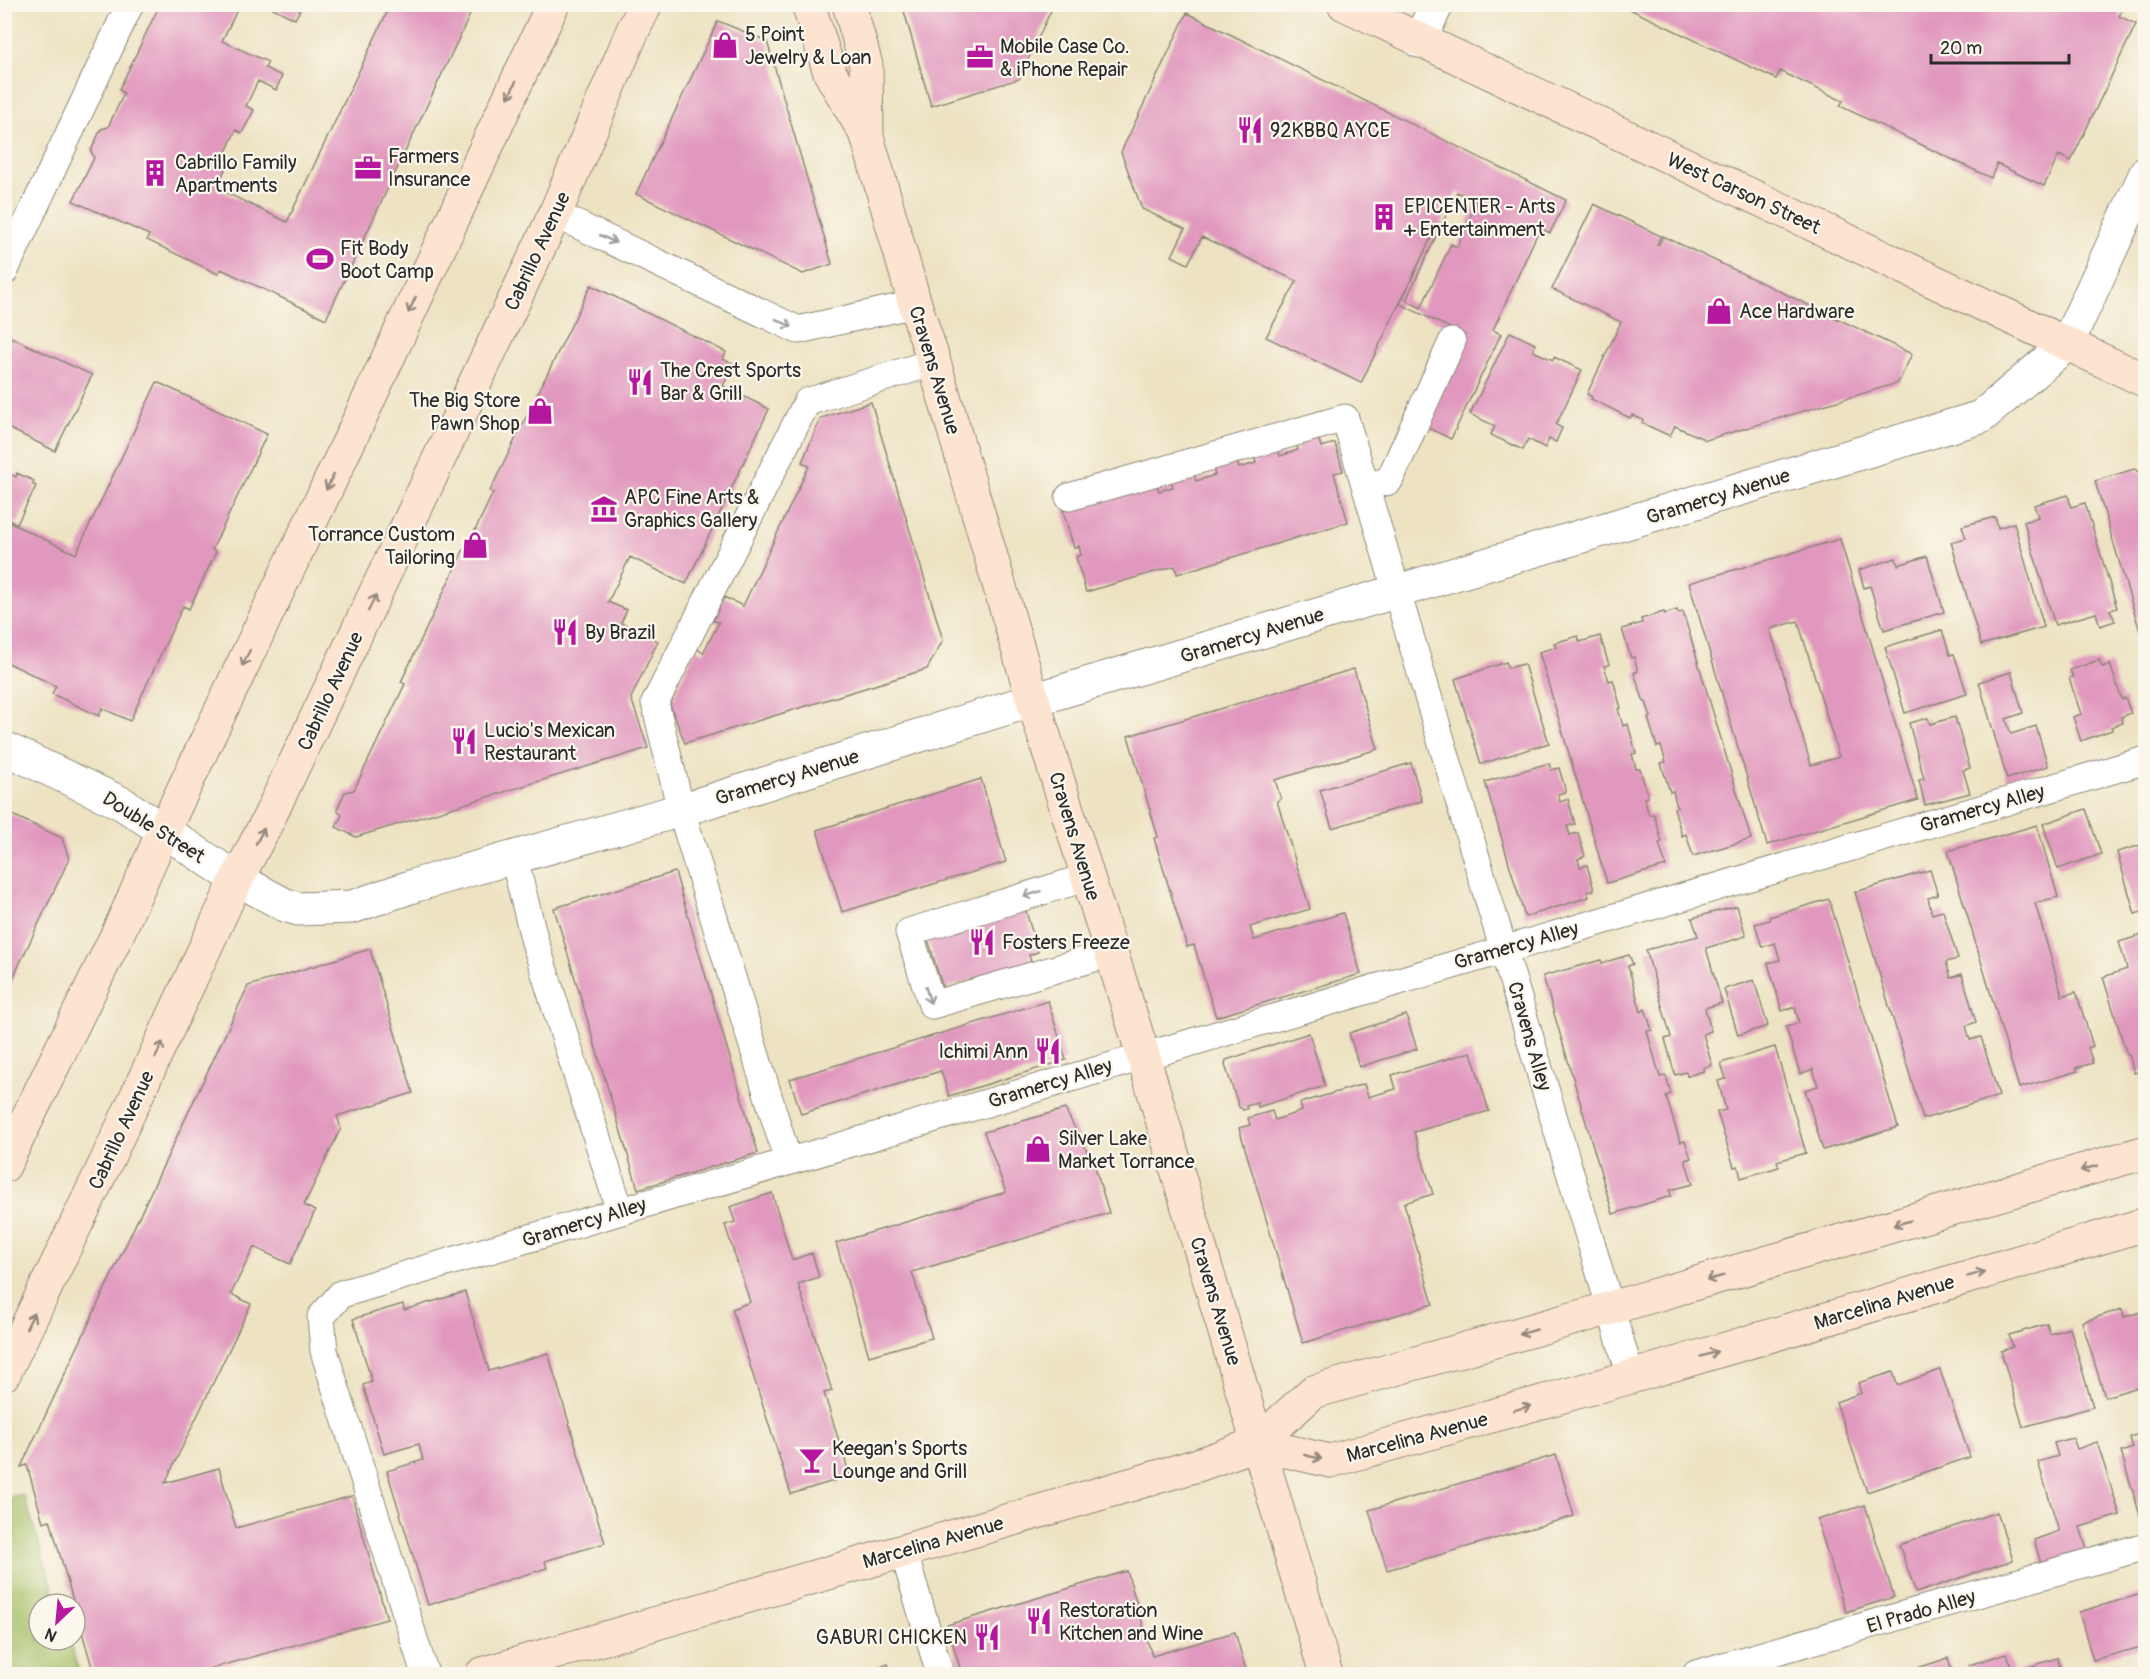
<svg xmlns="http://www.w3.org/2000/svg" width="2150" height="1679" viewBox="0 0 2150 1679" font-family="Pangolin,sans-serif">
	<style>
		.green { fill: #a3be65; stroke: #677448; stroke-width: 1.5 }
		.building { fill: #e198be; fill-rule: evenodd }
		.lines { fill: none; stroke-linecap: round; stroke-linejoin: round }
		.lane-casing { stroke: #8c8777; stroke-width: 29 }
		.street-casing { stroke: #8c8777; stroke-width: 35 }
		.secondary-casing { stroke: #8c8777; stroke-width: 35 }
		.lane { stroke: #fff; stroke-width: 27 }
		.street { stroke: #fff; stroke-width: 33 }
		.secondary { stroke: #fde4d1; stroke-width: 33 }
		.oneway { stroke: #94887e }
		.oneway2 { stroke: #a0a0a0 }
		.labels { text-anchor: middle; stroke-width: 4.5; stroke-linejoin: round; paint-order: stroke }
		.poi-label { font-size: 20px; fill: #2b2b2b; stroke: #fbf7ec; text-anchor: start }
		.street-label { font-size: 20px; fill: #2b2b2b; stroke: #fbf7ec }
	</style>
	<rect width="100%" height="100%" fill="#fbf7ec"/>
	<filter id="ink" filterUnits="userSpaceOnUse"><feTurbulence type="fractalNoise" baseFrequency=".0167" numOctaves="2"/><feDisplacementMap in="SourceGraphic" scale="12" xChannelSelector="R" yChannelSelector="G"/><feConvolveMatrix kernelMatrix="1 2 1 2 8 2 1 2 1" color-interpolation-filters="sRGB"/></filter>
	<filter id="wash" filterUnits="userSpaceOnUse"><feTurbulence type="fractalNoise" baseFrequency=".008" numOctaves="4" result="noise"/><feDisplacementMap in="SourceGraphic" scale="24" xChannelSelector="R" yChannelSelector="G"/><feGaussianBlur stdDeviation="1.35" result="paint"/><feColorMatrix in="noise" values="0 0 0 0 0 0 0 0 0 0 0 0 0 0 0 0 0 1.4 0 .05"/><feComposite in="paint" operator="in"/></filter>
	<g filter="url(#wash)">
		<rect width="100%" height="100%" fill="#ede3c3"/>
		<!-- green -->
		<path class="green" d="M13,1496h11l34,108h-19v36h30l11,34h-75v-160z"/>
		<g id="blocks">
			<!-- building -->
			<path class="building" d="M160,4h80l-18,37 46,21 -3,6 17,8 -6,14 -18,-9 -12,25 8,4 -12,23 -6,-3 -11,24 6,3 -15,31 71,34 104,-218h84l-149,315 -105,-50 -3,5 -71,-34 2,-5 -76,-34 21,-43 -3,-7 10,-22 7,-2 16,-34 -5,-3z
				M265,4h38l-8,15z
				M902,4h152l-35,75 -88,27z
				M1624,4h501l-6,12 17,8 -65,137 -12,-6 -15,31 -47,-22 -6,14 -151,-72 3,-5 -63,-30 -4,8 -153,-73z
				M1187,13l379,187 -16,33 -10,-5 -47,102 8,4 -50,105 -29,-14 43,-90 -65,-31 32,-68 -71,147 -95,-46 31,-56 -95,-44 -14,27 -16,-8 13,-27 -43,-20 -21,-57zM1457,192l20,10 -20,45 -6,-3 -30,64 -15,-8z
				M718,21l49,20 65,223 -29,10 -167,-80z
				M1594,204l67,32 -4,8 2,1 4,-9 249,118 -14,29 -192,57 -31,-14 -5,10 -28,-13 1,-3 -11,-5 -2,3 -39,-19 1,-2 -5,-3 34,-72 -69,-33z
				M591,285l135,67 -3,7 11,5 -11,22 46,23 -83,175 -56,-27 -22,45 19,8 -6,13 37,18 -27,57 17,50 -292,89 -20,-10 6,-12 -5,-6 8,-17 9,-2 51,-106 -4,-2 63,-133h2l27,-56 -3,-2z
				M1510,332l25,12 -2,7 20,9 1,-3 28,13 -26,55 6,3 -6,14 -7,-3 -4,9 -17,-9 -5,11 -32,-15 4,-9 -25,-12z
				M4,334l88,41 -37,76 -51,-25z
				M157,382l110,52 -55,116 4,2 -27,57 -6,-3 -53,115 -28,-13 -3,8 -47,-22 4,-8 -52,-25v-141l72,34z
				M871,402l72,238 -16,29 -242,74 -15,-38 26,-57 7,5 16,-31 -6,-1 11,-24 19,9 66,-140 -7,-4 19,-44z
				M1317,434l4,13 14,-4 8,28 -9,2 14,49 -171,52 -2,-8 -89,26 -10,-35 5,-2 -2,-9 -5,2 -11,-37 93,-28 3,8 14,-4 -3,-10 23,-7 3,11 19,-6 -3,-11 23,-7 4,11 17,-5 -3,-11 23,-7 4,11 18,-6 -2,-10z
				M2134,469l11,6v173l-50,-167z
				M4,471l12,6 1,-4 17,8 -2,3 4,2 -19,38 -13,-6z
				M2068,495l3,12 14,-4 32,105 -7,2 5,11 -15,5 -4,-13 -41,12 -31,-103 14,-5 -4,-12z
				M1995,517l3,11 16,-5 30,104 -63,18 -30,-103 15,-4 -4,-12z
				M1840,539l78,261 -151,45 -78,-262zM1798,621l41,136 -28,8 -41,-136z
				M1927,556l17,56 -60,18 -14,-44 -6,2 -5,-18 37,-12 2,7z
				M1677,610l1,3 5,-1 68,227 -58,17 -7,-22 -4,2 -8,-28 3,-1 -4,-16 -3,1 -9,-29 5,-1 -5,-16 -4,1 -9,-29 3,-1 -5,-15h-2l-10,-29 4,-2 -4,-14 -3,1 -9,-29 20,-6 -1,-4 23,-7 1,2z
				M1942,630l8,25 4,-1 13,40 -62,19 -20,-66z
				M1578,636l2,6 20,-6 9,29 -5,1 5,15 4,-1 8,28 -3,1 5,17 5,-2 8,29 -4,1 4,15h4l8,28 -4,1 5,17 5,-1 8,28 -3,1 7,23 -59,17 -68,-231 17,-5 -2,-4z
				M2099,660l3,7 8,-3 12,36 3,-2 6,15 -10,4 2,6 -12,4 1,3 -31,11 -8,-24 8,-3 -12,-36 4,-1 -3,-7z
				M1506,662l2,6 16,-4 25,79 -68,21 -26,-85z
				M1354,669l24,80 -103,31 6,19 -4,2 33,108 -60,18 4,13 89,-27 18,61 -145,43 -22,-72 -7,2 -33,-109 4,-1 -30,-101z
				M2011,672l12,41 -17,6 5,15 25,-8 12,40 -41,13 -28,-97z
				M1955,717l15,51 -7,2 7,23 -45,12 -6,-25 5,-1 -15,-56 19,-5 2,6z
				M1411,763l11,38 -90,27 -12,-38z
				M1549,763l2,7 8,-2 7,24 -8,2 2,8 8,-3 7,25 -8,2 3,9 8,-2 7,23 -7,3 2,8 7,-2 7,25 -7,2 2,5 -64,20 -40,-135z
				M981,779l25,83 -164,50 -25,-82z
				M2086,809l15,45 -43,15 -15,-45z
				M4,811l58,27 7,21 -65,138z
				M2037,825l21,72 -23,6 27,93 14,-4 17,54 -5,2 5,15 -17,5 2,3 -59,17 -71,-237z
				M2145,844v67l-10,3 -18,-62z
				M1930,870l8,25 -10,3 4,16 11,-3 15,48 -12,3 5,16 11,-4 14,48 -10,4 4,14 11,-3 18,59 -76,23 -68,-227z
				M675,872l83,281 -120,36 -84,-281z
				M1829,899l69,228 -75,23 -18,-60 13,-4 -5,-17 -13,5 -14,-47 13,-4 -4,-16 -13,4 -14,-48 12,-3 -5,-17 -13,4 -7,-23 15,-4 -1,-3z
				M1737,906l9,30 -40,12 16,55 -17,5 6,23 -8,3 9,31 -9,3 1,3 -17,5 -1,-4 -11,3 -10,-36 6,-2 -25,-87 52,-14 -6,-18z
				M1025,908l13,44 -9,3 2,7 -88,27 -17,-56z
				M2145,934v136l-11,3 -5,-19 -2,1 -24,-78 24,-8 -8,-27z
				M370,949l43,144 -76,23 4,12 -37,77 11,6 -25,53 -36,-17 -23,47 20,10 -86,179 54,-15 17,60 116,-32 35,123 -195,55h-98l-44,-154 -7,2 -16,-57 -6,2 227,-481z
				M1629,955l4,9 -5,2 13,46 4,-3 7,21 -5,1 13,46 6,-1 5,18 -5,2 14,46 5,-1 6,17 -6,2 8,24 -23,6 1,6 -58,18 -70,-238 58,-16 1,3z
				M1754,980l14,46 -30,9 -14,-46z
				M1048,1001l18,59 -117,36 -8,-25 -140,43 -11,-35z
				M1406,1015l11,34 -58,18 -10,-34z
				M1309,1033l16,53 -67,21 -1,-4 -11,3 1,3 -4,1 -4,-3 -14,-42 1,-5z
				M1775,1047l31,106 -29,8 2,6 -38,11 -3,-12 -4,1 -17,-55 9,-2 -8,-29 8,-2 -5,-16z
				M1471,1052l18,59 -75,21 19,62 -29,9 29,101 -130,39 -64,-215 11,-3 -2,-7 24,-7 3,9 27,-9 -2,-8 64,-19 4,13 28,-8 -4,-14z
				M1065,1109l30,58 14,46 -197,59 20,66 -63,18 -33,-113 170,-51 -22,-60z
				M772,1193l20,67 20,-7 7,24 -21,7 34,107 -8,2 26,83 -59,18 -59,-185 18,-7 -25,-77 10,-3 -5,-15z
				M465,1292l24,79 59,-18 57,190 -60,18 2,7 -119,37 -41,-134 36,-11 -4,-16 -35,10 -21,-69 9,-3 -19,-63 50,-15 1,6z
				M2122,1309l2,8 21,-6v74l-40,12 -23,-75z
				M2047,1324l3,10 20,-6 23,79 -70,20 -22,-76 12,-4 -4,-12z
				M1940,1370l30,87 -103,35 -31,-90 25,-9 -3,-10 35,-11 4,13z
				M2145,1432v86l-4,1 -20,-67 12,-4 -3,-11z
				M2073,1438l4,11 20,-7 23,73 -40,12 10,32 -46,14 -10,-33 25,-9 -21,-69 20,-6 -4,-13z
				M1556,1455l18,61 -187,54 -18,-60z
				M1865,1505l29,92 -48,15 -29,-92z
				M1997,1512l16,48 -97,33 -17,-48z
				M1127,1571l25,85 83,-24 12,42h-285l-15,-49z
				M2145,1593v53l-52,14 -14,-48z
				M2007,1653l6,19 44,-14 5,16h-90l-3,-9z
				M1948,1658l5,16h-53z
				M888,1664l3,10h-36z"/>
		</g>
	</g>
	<g filter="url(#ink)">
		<use href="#blocks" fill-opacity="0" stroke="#8c8777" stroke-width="1.5"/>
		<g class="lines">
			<defs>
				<path id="lane" d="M555,214l243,116 117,-26
					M4,272l126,-268
					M1367,486l22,-5 63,-139
					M1069,497l276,-79 286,959
					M514,858l21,84 85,269
					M1088,877l-179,55 23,73 179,-52
					M788,1161l-107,-351 -26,-107 152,-301 127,-40
					M903,1550l37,124
					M425,1674l-101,-323 -3,-34 20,-23 1805,-534
					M1696,1674l450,-128"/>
				<path id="street" d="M1419,41l18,-37
					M4,748l119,56 114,75 48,26 13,4 54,-2 64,-22 265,-75 352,-110 948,-283 86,-73 79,-171"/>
				<path id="secondary" d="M808,4l22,69 37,63 48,168 19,58 99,338 110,355 183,619
					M849,4l17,61 1,69
					M1344,4l802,377
					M4,1166l114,-233 45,-101 190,-399 200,-429
					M4,1374l102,-212 131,-283 30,-57 288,-608 78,-184 13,-26
					M1256,1444l57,-52 298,-84 535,-156
					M482,1674l716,-209 58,-21 74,17 301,-84 515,-153"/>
			</defs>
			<!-- lane casing -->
			<use href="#lane" class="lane-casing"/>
			<!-- street casing -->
			<use href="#street" class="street-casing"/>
			<!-- secondary casing -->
			<use href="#secondary" class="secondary-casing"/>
			<!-- lane -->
			<use href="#lane" class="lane"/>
			<!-- street -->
			<use href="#street" class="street"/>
			<!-- secondary -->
			<use href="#secondary" class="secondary"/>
		</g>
		<!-- one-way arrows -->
		<defs><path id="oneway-shaft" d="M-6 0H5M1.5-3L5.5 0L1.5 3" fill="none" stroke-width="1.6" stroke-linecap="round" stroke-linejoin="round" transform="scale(1.5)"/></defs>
		<g class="oneway">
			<use href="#oneway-shaft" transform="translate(512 90) rotate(115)"/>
			<use href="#oneway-shaft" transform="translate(412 305) rotate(115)"/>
			<use href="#oneway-shaft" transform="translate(330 482) rotate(116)"/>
			<use href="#oneway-shaft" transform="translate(372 603) rotate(-65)"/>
			<use href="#oneway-shaft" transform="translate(246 658) rotate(116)"/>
			<use href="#oneway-shaft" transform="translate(260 836) rotate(-62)"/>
			<use href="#oneway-shaft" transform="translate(159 1050) rotate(-65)"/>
			<use href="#oneway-shaft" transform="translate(2089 1168) rotate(164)"/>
			<use href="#oneway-shaft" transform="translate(1902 1223) rotate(164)"/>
			<use href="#oneway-shaft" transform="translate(1976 1274) rotate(-17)"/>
			<use href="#oneway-shaft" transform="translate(1715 1278) rotate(164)"/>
			<use href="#oneway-shaft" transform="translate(30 1321) rotate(-64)"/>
			<use href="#oneway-shaft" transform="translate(1528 1332) rotate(164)"/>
			<use href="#oneway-shaft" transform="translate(1709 1354) rotate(-17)"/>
			<use href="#oneway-shaft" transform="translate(1522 1408) rotate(-15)"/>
			<use href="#oneway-shaft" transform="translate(1313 1457) rotate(13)"/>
		</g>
		<g class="oneway2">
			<use href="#oneway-shaft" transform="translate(608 239) rotate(25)"/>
			<use href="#oneway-shaft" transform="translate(784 323) rotate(26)"/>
			<use href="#oneway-shaft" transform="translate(1032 894) rotate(163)"/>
			<use href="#oneway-shaft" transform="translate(928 995) rotate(73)"/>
		</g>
	</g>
	<!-- icons -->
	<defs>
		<symbol id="shop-bare" viewBox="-9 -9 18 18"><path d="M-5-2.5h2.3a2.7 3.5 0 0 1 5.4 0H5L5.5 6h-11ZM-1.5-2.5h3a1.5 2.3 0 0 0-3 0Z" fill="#b5179e" stroke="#fbf7ec" stroke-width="2.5" paint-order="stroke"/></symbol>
		<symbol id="office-bare" viewBox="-9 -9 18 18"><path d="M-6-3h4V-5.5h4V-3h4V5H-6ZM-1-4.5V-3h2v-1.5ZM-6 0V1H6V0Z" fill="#b5179e" stroke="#fbf7ec" stroke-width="2.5" paint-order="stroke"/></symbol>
		<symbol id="restaurant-bare" viewBox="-9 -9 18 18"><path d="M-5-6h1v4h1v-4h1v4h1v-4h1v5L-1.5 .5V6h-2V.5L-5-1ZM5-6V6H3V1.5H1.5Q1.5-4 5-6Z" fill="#b5179e" stroke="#fbf7ec" stroke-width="2.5" paint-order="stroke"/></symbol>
		<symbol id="building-bare" viewBox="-9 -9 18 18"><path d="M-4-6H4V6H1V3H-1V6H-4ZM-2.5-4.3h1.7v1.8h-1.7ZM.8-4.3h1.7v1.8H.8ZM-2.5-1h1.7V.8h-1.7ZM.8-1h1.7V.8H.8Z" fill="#b5179e" stroke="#fbf7ec" stroke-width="2.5" paint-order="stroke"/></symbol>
		<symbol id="stadium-bare" viewBox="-9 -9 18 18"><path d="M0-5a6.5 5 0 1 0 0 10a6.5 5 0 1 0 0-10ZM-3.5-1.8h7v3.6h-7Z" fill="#b5179e" stroke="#fbf7ec" stroke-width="2.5" paint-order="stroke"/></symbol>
		<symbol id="museum-bare" viewBox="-9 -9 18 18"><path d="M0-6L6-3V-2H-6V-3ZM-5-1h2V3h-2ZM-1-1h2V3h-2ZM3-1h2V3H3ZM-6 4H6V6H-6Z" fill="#b5179e" stroke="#fbf7ec" stroke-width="2.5" paint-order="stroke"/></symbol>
		<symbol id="bar-bare" viewBox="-9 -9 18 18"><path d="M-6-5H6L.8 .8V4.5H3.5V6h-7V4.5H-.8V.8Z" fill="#b5179e" stroke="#fbf7ec" stroke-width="2.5" paint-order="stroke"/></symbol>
	</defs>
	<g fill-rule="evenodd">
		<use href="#shop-bare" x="706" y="26" width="38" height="38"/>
		<use href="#office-bare" x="961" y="38" width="38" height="38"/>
		<use href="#restaurant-bare" x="1231" y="111" width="38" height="38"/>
		<use href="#office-bare" x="349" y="149" width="38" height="38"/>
		<use href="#building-bare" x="136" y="154" width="38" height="38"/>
		<use href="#building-bare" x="1365" y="198" width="38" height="38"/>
		<use href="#stadium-bare" x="301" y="240" width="38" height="38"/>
		<use href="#shop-bare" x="1700" y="292" width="38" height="38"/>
		<use href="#restaurant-bare" x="621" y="363" width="38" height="38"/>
		<use href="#shop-bare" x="521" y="392" width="38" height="38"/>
		<use href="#museum-bare" x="585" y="490" width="38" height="38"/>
		<use href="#shop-bare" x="456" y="526" width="38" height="38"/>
		<use href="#restaurant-bare" x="546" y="613" width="38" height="38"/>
		<use href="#restaurant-bare" x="445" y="722" width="38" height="38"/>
		<use href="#restaurant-bare" x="963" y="923" width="38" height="38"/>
		<use href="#restaurant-bare" x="1029" y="1032" width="38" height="38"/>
		<use href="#shop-bare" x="1019" y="1130" width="38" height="38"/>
		<use href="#bar-bare" x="793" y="1441" width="38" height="38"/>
		<use href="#restaurant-bare" x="1020" y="1602" width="38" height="38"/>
		<use href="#restaurant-bare" x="968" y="1618" width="38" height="38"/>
	</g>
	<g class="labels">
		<!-- poi labels -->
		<g class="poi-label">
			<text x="745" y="41">5 Point<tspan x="745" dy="23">Jewelry &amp; Loan</tspan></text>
			<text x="1000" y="53">Mobile Case Co.<tspan x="1000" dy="23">&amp; iPhone Repair</tspan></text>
			<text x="1270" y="137">92KBBQ AYCE</text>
			<text x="388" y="163">Farmers<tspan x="388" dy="23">Insurance</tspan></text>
			<text x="175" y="169">Cabrillo Family<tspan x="175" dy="23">Apartments</tspan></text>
			<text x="1404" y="213">EPICENTER - Arts<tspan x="1404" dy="23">+ Entertainment</tspan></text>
			<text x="340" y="255">Fit Body<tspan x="340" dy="23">Boot Camp</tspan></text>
			<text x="1739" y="318">Ace Hardware</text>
			<text x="660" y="377">The Crest Sports<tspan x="660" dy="23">Bar &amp; Grill</tspan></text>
			<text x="520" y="407" text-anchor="end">The Big Store<tspan x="520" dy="23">Pawn Shop</tspan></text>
			<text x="624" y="504">APC Fine Arts &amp;<tspan x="624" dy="23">Graphics Gallery</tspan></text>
			<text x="455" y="541" text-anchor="end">Torrance Custom<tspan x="455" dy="23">Tailoring</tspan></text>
			<text x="585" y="639">By Brazil</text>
			<text x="484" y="737">Lucio's Mexican<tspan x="484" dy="23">Restaurant</tspan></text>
			<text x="1002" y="949">Fosters Freeze</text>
			<text x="1028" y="1058" text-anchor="end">Ichimi Ann</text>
			<text x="1058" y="1145">Silver Lake<tspan x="1058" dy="23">Market Torrance</tspan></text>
			<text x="832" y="1455">Keegan's Sports<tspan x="832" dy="23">Lounge and Grill</tspan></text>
			<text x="1059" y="1617">Restoration<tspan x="1059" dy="23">Kitchen and Wine</tspan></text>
			<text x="967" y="1644" text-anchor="end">GABURI CHICKEN</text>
		</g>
		<!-- street labels -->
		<g class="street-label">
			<text transform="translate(1744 193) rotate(25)" y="7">West Carson Street</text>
			<text transform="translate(537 251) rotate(-65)" y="7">Cabrillo Avenue</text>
			<text transform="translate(935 370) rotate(73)" y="7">Cravens Avenue</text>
			<text transform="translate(1718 496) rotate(-17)" y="7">Gramercy Avenue</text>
			<text transform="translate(1252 635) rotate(-17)" y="7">Gramercy Avenue</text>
			<text transform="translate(330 691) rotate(-65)" y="7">Cabrillo Avenue</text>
			<text transform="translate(787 777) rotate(-17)" y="7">Gramercy Avenue</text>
			<text transform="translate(1982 808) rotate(-16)" y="7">Gramercy Alley</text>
			<text transform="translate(154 827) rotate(32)" y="7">Double Street</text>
			<text transform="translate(1075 836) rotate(73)" y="7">Cravens Avenue</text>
			<text transform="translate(1516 945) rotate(-16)" y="7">Gramercy Alley</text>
			<text transform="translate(1530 1036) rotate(74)" y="7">Cravens Alley</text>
			<text transform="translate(1050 1083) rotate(-17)" y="7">Gramercy Alley</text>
			<text transform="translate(121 1130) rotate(-65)" y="7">Cabrillo Avenue</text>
			<text transform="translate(584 1222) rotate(-17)" y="7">Gramercy Alley</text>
			<text transform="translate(1216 1301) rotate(73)" y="7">Cravens Avenue</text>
			<text transform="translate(1884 1302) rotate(-17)" y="7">Marcelina Avenue</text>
			<text transform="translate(1417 1437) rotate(-15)" y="7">Marcelina Avenue</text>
			<text transform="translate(933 1542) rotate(-16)" y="7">Marcelina Avenue</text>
			<text transform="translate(1921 1611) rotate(-16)" y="7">El Prado Alley</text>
		</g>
	</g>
	<!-- margin -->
	<rect width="2150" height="1679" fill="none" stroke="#fbf7ec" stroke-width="24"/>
	<!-- north arrow -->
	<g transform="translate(57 1622) rotate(206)"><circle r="28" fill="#fbf7ec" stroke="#a8a59f" stroke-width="1.5"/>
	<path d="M0-4.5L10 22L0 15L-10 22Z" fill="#b5179e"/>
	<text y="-9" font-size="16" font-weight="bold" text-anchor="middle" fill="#2b2b2b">N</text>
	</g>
	<!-- scale -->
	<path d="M1931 54v9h138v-9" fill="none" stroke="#2b2b2b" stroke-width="3"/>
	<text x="1940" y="54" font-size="18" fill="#2b2b2b" stroke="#fbf7ec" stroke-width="4.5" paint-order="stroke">20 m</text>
</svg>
